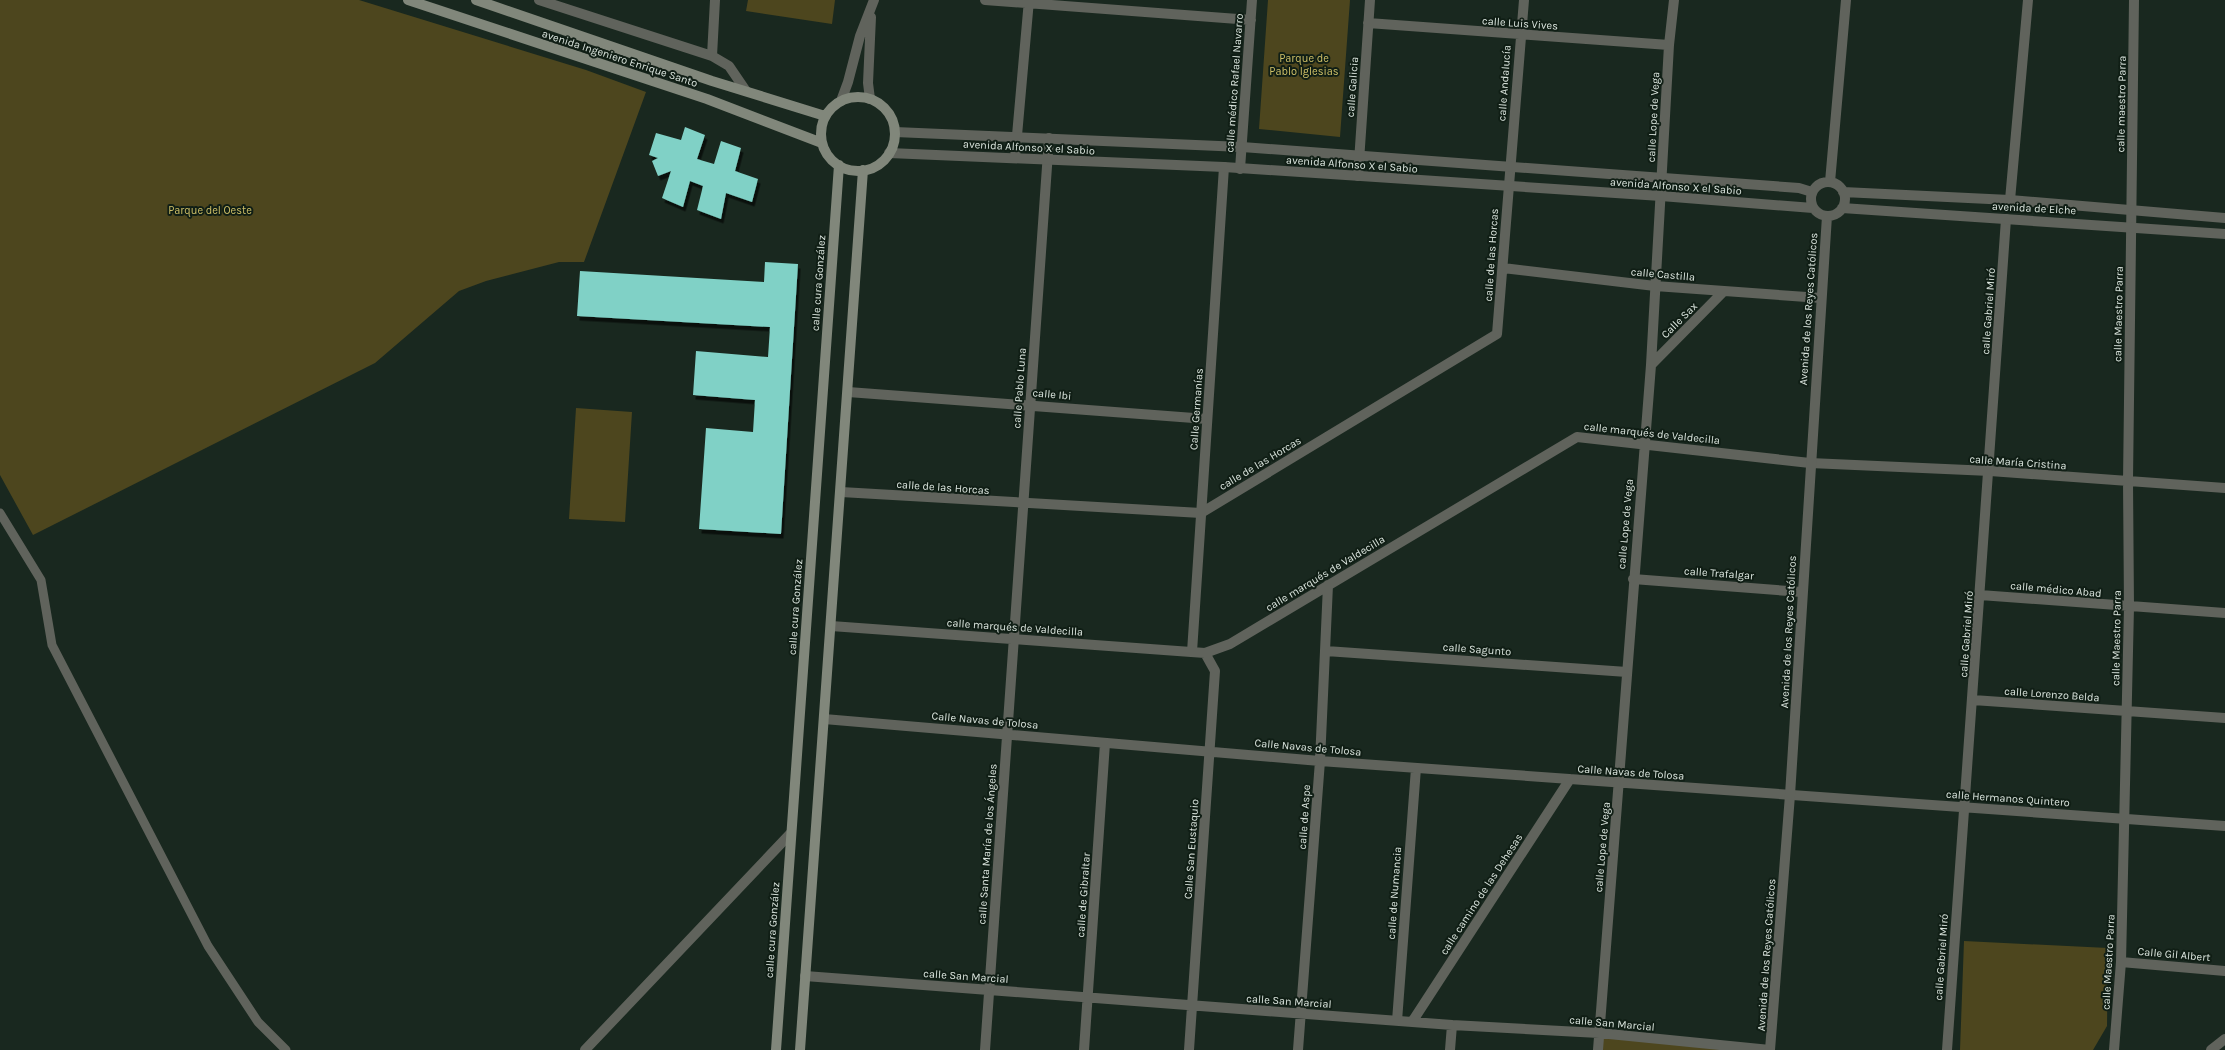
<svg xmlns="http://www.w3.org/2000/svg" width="2225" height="1050" viewBox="0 0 2225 1050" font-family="Karla,sans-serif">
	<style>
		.green { fill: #4d461e }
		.building { fill: #80d1c6; filter: url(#shadow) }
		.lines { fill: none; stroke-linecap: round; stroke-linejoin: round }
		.service { stroke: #60635c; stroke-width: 9 }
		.minor { stroke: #60635c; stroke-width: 10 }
		.tertiary { stroke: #60635c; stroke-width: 10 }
		.secondary { stroke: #81877b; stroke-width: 10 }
		.labels { text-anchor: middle; stroke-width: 4; stroke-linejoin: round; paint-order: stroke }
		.street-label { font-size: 11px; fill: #dbe5de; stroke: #101e15 }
		.park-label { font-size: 11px; fill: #d0c168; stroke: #101e15 }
	</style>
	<defs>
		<filter id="shadow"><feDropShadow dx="2.5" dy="4.5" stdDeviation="0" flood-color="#0009"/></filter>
	</defs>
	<rect width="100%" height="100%" fill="#19281f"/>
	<!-- green -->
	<path class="green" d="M0,0h359l227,70 60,22 -62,170h-25l-73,19 -27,10 -84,72 -342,172 -33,-60z
		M748,0h87l-3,24 -86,-13z
		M1268,0h82l-10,137 -81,-8z
		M576,408l56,4 -7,110 -56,-3z
		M1964,941l144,7 -1,78 -14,24h-133z
		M1599,1033l171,17h-172z"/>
	<!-- building -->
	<path class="building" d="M685,127l20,8 -8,24 17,5 7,-23 20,7 -6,23 23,8 -6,23 -26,-9 -5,26 -24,-9 6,-24 -13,-5 -7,26 -21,-9 9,-27 -13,5 -6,-15 6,-3 -9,-3 7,-22 25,7z
		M765,262l33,2 -17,270 -82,-5 7,-101 47,4 2,-32 -62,-5 3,-44 72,6 2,-30 -193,-11 3,-45 184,11z"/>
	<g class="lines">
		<!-- service -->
		<path class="service" d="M0,513l41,67 11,65 156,301 50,76 28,28"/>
		<!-- minor -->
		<path class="minor" d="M539,0l173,56 17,10 17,25
			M985,0l266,20
			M1368,23l301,22
			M712,56l3,-56
			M1015,158l14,-158
			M1240,169l12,-169
			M1358,176l12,-176
			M2010,200l18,-200
			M1503,268l152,18 166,12
			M1651,365l73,-74
			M848,392l359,27
			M841,492l360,21 296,-179 27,-334
			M1633,579l169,13
			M1980,595l245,18
			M831,626l374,27 25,-9 347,-207 233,26 180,8 235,17
			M1326,651l301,21
			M1192,652l32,-485
			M1973,700l252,18
			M824,719l496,42 905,65
			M2121,962l104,9
			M805,976l647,49 147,8 171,17
			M1397,1021l19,-253
			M1412,1022l158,-243
			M585,1050l206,-217
			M985,1050l64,-912
			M1084,1050l21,-307
			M1189,1050l26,-379 -10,-18
			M1298,1050l22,-289 8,-176
			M1450,1050l2,-25
			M1598,1050l53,-685 18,-320 5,-45
			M1947,1050l59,-831
			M2114,1050l7,-88 8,-355 -1,-126 6,-481"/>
		<!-- tertiary -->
		<path class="tertiary" d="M870,99l-2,-16 3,-66
			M841,101l7,-19 12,-46 14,-36
			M895,132l347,15 557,41 13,4
			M889,153l335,14 437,29 152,12
			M1811 199a17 17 0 1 1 34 0a17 17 0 1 1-34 0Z
			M1830,182l16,-182
			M1843,192l167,8 215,18
			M1842,208l383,26
			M1770,1050l20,-255 37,-579
			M2211,1050l14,-11"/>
		<!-- secondary -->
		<path class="secondary" d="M408,0l299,99 115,44
			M476,0l236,81 113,35
			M821 134a37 37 0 1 1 74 0a37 37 0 1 1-74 0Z
			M776,1050l63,-885
			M800,1050l63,-880"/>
	</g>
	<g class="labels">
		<!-- street labels -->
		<g class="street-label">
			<text transform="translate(1520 23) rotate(4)" y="4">calle Luis Vives</text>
			<text transform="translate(620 58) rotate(18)" y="4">avenida Ingeniero Enrique Santo</text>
			<text transform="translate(1234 83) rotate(-86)" y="4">calle médico Rafael Navarro</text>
			<text transform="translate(1504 83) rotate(-86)" y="4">calle Andalucía</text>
			<text transform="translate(1352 87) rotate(-86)" y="4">calle Galicia</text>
			<text transform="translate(2121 104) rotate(-89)" y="4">calle maestro Parra</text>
			<text transform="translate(1653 117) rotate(-87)" y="4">calle Lope de Vega</text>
			<text transform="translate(1029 147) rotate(3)" y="4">avenida Alfonso X el Sabio</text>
			<text transform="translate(1352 164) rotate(4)" y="4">avenida Alfonso X el Sabio</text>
			<text transform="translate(1676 186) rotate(4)" y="4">avenida Alfonso X el Sabio</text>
			<text transform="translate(2034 208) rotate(3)" y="4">avenida de Elche</text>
			<text transform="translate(1491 255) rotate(-86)" y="4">calle de las Horcas</text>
			<text transform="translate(1663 274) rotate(5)" y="4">calle Castilla</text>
			<text transform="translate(818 283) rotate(-86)" y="4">calle cura González</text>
			<text transform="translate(1808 309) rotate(-86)" y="4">Avenida de los Reyes Católicos</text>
			<text transform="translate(1988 311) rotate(-86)" y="4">calle Gabriel Miró</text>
			<text transform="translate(2118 314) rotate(-89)" y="4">calle Maestro Parra</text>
			<text transform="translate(1679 320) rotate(-45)" y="4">Calle Sax</text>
			<text transform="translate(1019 388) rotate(-86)" y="4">calle Pablo Luna</text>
			<text transform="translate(1052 394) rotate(5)" y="4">calle Ibi</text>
			<text transform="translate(1196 409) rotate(-86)" y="4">Calle Germanías</text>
			<text transform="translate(1652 433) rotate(6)" y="4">calle marqués de Valdecilla</text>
			<text transform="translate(2018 462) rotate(4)" y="4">calle María Cristina</text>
			<text transform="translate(1260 463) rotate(-31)" y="4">calle de las Horcas</text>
			<text transform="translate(943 487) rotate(4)" y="4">calle de las Horcas</text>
			<text transform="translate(1625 524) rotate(-85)" y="4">calle Lope de Vega</text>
			<text transform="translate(1325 573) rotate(-31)" y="4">calle marqués de Valdecilla</text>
			<text transform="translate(1719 573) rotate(4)" y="4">calle Trafalgar</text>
			<text transform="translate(2056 589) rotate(5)" y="4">calle médico Abad</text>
			<text transform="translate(795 607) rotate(-86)" y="4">calle cura González</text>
			<text transform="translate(1015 627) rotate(4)" y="4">calle marqués de Valdecilla</text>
			<text transform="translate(1788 632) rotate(-87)" y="4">Avenida de los Reyes Católicos</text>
			<text transform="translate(1966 634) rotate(-86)" y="4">calle Gabriel Miró</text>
			<text transform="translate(2116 638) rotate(-89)" y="4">calle Maestro Parra</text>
			<text transform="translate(1477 649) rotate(4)" y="4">calle Sagunto</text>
			<text transform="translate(2052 694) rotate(4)" y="4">calle Lorenzo Belda</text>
			<text transform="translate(985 720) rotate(5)" y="4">Calle Navas de Tolosa</text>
			<text transform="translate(1308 747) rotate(5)" y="4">Calle Navas de Tolosa</text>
			<text transform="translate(1631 772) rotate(4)" y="4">Calle Navas de Tolosa</text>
			<text transform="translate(2008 798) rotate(4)" y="4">calle Hermanos Quintero</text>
			<text transform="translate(1304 817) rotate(-86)" y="4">calle de Aspe</text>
			<text transform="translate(987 844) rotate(-86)" y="4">calle Santa María de los Ángeles</text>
			<text transform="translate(1602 847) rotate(-85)" y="4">calle Lope de Vega</text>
			<text transform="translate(1191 849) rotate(-86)" y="4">Calle San Eustaquio</text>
			<text transform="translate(1394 893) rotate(-86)" y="4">calle de Numancia</text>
			<text transform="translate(1481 894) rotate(-57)" y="4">calle camino de las Dehesas</text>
			<text transform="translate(1083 895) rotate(-86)" y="4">calle de Gibraltar</text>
			<text transform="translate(772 930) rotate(-86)" y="4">calle cura González</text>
			<text transform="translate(2174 954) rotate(5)" y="4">Calle Gil Albert</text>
			<text transform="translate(1766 955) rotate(-86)" y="4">Avenida de los Reyes Católicos</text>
			<text transform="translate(1941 957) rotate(-86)" y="4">calle Gabriel Miró</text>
			<text transform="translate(2108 962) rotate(-87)" y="4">calle Maestro Parra</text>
			<text transform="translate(966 976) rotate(4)" y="4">calle San Marcial</text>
			<text transform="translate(1289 1001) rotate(4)" y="4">calle San Marcial</text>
			<text transform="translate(1612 1023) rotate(5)" y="4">calle San Marcial</text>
		</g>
		<!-- park labels -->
		<g class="park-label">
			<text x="1304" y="62">Parque de<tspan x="1304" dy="13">Pablo Iglesias</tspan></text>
			<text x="210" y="214">Parque del Oeste</text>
		</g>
	</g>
</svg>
